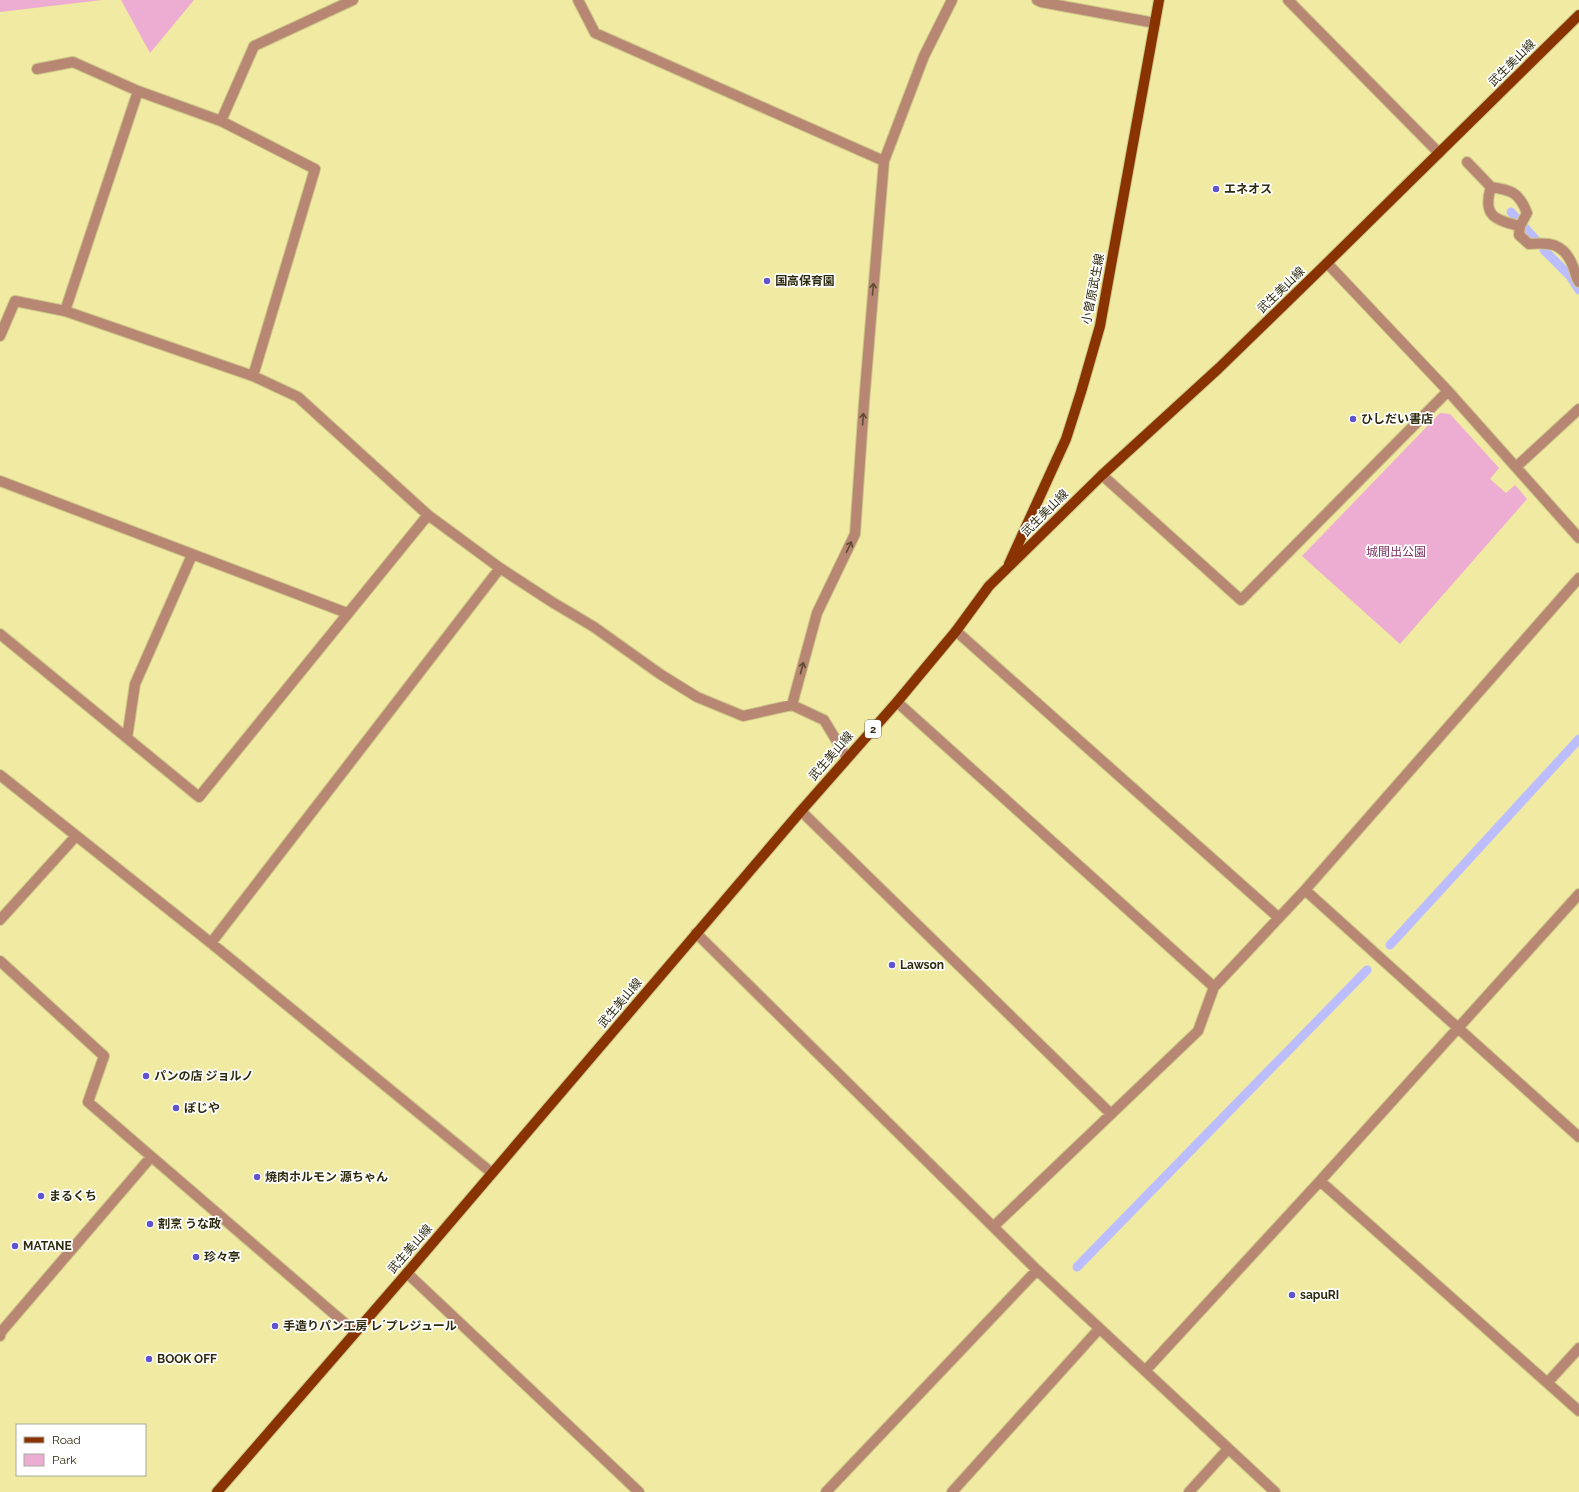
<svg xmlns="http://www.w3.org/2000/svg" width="1579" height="1492" viewBox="0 0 1579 1492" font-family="Raleway,'Noto Sans JP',sans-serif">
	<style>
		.green { fill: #edacd2 }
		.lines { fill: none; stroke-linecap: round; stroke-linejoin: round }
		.stream { stroke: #bcbdfe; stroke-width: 9 }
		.minor-casing { stroke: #cdc788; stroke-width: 12 }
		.major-casing { stroke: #cdc788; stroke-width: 12 }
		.minor { stroke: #b88773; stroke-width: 10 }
		.major { stroke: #883301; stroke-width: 10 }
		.oneway { stroke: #5e4b31 }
		.poi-dot { fill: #6153cc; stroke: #fff; stroke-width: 1.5 }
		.labels { text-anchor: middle; stroke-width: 3.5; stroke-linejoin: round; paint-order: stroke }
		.shield { fill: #fff; stroke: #6c6a56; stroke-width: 1 }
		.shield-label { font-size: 11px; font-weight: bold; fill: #2d2a0d }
		.street-label { font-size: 12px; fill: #2d2a0d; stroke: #fff }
		.poi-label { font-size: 12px; font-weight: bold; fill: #2d2a0d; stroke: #fff; text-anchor: start }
		.park-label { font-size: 12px; fill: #7a2f60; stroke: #fff }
	</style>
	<rect width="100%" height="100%" fill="#f0eaa3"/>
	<!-- green -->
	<path class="green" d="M0,0h102l-102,12z
		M121,0h73l-44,53z
		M1440,413l10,1 49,54 -9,11 16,14 9,-8 12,14 -127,145 -98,-88z"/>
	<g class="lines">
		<!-- stream -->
		<path class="stream" d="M1511,212l25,28
			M1544,250l26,26 9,14
			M1390,945l189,-206
			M1077,1267l290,-297"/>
		<defs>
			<path id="minor" d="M578,0l17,33 289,128
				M1037,0l4,2 114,21
				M1288,0l151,153
				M37,69l36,-7 65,29 83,30 94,48 -62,207
				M221,121l33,-75 99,-46
				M1467,162l24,25c-9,29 4,33 29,39l-1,9 10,9c20,-2 34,-1 43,20 3,6 3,12 7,18
				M1491,187c20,3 28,5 36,26l-7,13
				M1327,263l121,128 131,147
				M65,311l73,-220
				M0,336l15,-35 50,10 188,65 45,21 130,118 72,53 52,34 42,25 66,47 37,23 46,19 49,-11 32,15 23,38
				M1516,467l63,-58
				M1102,475l139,125 207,-209
				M0,481l347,132
				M956,631l323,287
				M0,634l199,163 229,-282
				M897,702l317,285
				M792,705l25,-92 38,-79 9,-131 20,-242 40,-105 28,-56
				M127,738l8,-54 57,-129
				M0,775l211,168 281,230
				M801,811l310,303
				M1305,890l274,247
				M0,920l76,-84
				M696,933l341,337 238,222
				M211,943l289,-375
				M0,961l104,95 -16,46 267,230
				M1320,1181l259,230
				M994,1226l204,-195 16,-44 91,-97 274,-312
				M407,1273l232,219
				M0,1336l1,-4 150,-175
				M1145,1371l175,-190 259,-287
				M1548,1382l31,-34
				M826,1492l211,-222
				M952,1492l147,-163
				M1189,1492l39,-43"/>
			<path id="major" d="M1009,564l57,-125 15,-47 19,-66 59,-326
				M217,1492l190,-219 394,-462 96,-109 59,-71 33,-45 113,-111 117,-107 108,-105 252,-248"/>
		</defs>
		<!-- minor casing -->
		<use href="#minor" class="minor-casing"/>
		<!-- major casing -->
		<use href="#major" class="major-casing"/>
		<!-- minor -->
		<use href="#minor" class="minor"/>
		<!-- major -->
		<use href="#major" class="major"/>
	</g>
	<!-- one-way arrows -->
	<defs><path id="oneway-shaft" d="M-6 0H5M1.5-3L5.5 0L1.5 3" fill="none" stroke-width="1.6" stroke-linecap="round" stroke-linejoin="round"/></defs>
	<g class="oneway">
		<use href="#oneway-shaft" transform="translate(873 289) rotate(-85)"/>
		<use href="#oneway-shaft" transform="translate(863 419) rotate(-86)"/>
		<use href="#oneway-shaft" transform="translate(849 547) rotate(-64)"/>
		<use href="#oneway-shaft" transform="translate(802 668) rotate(-75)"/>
	</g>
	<!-- markers -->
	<g class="poi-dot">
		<circle cx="1216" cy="189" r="4"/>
		<circle cx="767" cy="281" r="4"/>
		<circle cx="1353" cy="419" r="4"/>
		<circle cx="892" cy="965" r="4"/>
		<circle cx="146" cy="1076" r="4"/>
		<circle cx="176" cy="1108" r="4"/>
		<circle cx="257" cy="1177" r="4"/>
		<circle cx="41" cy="1196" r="4"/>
		<circle cx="150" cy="1224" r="4"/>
		<circle cx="15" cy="1246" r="4"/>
		<circle cx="196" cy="1257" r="4"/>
		<circle cx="1292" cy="1295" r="4"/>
		<circle cx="275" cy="1326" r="4"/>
		<circle cx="149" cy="1359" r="4"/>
	</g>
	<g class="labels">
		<!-- shield labels -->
		<rect class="shield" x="865" y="720" width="16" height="18" rx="3"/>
		<g class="shield-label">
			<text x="873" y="733">2</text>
		</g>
		<!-- street labels -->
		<g class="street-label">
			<text transform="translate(1512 63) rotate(-45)" y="4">武生美山線</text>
			<text transform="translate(1093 289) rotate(-79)" y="4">小曽原武生線</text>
			<text transform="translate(1281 290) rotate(-44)" y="4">武生美山線</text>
			<text transform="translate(1045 513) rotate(-45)" y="4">武生美山線</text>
			<text transform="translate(831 756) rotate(-49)" y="4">武生美山線</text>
			<text transform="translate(620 1003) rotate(-50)" y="4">武生美山線</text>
			<text transform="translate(410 1249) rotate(-49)" y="4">武生美山線</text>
		</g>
		<!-- poi labels -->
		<g class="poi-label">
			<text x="1224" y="193">エネオス</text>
			<text x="775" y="285">国高保育園</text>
			<text x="1361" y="423">ひしだい書店</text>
			<text x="900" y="969">Lawson</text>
			<text x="154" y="1080">パンの店 ジョルノ</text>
			<text x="184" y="1112">ぽじや</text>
			<text x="265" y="1181">焼肉ホルモン 源ちゃん</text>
			<text x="49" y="1200">まるくち</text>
			<text x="158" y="1228">割烹 うな政</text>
			<text x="23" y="1250">MATANE</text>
			<text x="204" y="1261">珍々亭</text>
			<text x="1300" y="1299">sapuRI</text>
			<text x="283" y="1330">手造りパン工房 レ´プレジュール</text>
			<text x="157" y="1363">BOOK OFF</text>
		</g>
		<!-- park labels -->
		<g class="park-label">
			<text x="1396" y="556">城間出公園</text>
		</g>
	</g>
	<!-- legend -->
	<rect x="16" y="1424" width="130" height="52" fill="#ffffff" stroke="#abaa9e"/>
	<rect x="24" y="1437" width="20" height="6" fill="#883301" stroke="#abaa9e"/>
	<text x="52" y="1444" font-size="12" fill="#2d2a0d">Road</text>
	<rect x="24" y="1454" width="20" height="12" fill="#edacd2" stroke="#abaa9e"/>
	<text x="52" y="1464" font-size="12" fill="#2d2a0d">Park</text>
</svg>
